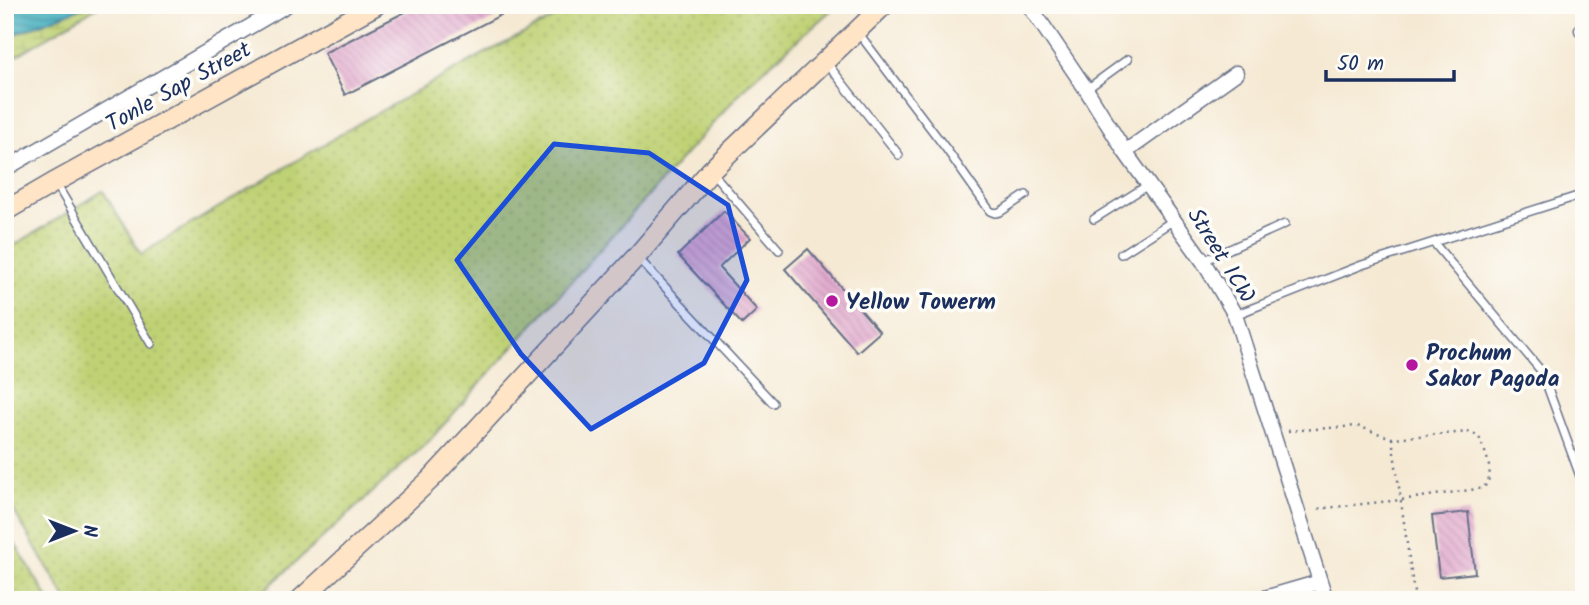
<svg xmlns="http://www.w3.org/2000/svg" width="1589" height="605" viewBox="0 0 1589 605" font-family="Kalam,sans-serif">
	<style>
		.green { fill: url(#green-dots); stroke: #6d8069; stroke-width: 2 }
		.wetland { fill: url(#wetland-marsh); stroke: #6d8069; stroke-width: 2 }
		.water { fill: url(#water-rules); stroke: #2d6e8e; stroke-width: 2 }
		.building { fill: url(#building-back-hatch) }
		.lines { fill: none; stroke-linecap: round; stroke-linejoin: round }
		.lane-casing { stroke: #677087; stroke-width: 10 }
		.street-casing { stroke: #677087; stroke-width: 17 }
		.secondary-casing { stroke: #677087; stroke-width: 22 }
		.path { stroke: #677087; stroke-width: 2.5; stroke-dasharray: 2 5; stroke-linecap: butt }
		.lane { stroke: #fff; stroke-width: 7 }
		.street { stroke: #fff; stroke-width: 14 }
		.secondary { stroke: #ffe4c6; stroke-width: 19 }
		.marked { fill: #1d4ed8; fill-opacity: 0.2; stroke: #1d4ed8; stroke-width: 5; stroke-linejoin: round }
		.poi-dot { fill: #b5179e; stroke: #fdfcf7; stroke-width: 2.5 }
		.labels { text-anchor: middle; stroke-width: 7; stroke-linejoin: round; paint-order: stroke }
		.street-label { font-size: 23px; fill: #1b2f5e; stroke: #fdfcf7 }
		.poi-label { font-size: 23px; font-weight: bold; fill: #1b2f5e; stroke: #fdfcf7; text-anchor: start }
	</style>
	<defs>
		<pattern id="green-dots" width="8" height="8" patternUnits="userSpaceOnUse" patternTransform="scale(1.75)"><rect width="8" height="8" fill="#bfd174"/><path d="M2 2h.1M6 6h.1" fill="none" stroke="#a4b467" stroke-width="1.8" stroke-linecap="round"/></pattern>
		<pattern id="wetland-marsh" width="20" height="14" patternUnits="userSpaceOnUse" patternTransform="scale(1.75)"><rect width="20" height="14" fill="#bfd174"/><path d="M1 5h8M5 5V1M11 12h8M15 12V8" fill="none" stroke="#a4b467"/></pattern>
		<pattern id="water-rules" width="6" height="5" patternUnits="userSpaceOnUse" patternTransform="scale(1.75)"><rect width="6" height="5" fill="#3fadbd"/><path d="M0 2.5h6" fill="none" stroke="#348d9d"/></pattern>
		<pattern id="building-back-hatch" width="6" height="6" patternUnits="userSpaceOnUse" patternTransform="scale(1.75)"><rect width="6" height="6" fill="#e2abce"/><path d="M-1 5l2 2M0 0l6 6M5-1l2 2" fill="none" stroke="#c193b3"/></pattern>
	</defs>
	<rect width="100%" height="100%" fill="#fdfcf7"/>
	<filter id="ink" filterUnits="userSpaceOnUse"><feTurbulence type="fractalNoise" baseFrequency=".0143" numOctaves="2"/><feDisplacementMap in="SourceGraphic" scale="14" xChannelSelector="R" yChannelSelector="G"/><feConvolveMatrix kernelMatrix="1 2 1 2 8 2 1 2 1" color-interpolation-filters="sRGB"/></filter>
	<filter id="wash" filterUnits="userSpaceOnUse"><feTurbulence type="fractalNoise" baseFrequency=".00686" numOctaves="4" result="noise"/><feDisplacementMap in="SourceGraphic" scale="28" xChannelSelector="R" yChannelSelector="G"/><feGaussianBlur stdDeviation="1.57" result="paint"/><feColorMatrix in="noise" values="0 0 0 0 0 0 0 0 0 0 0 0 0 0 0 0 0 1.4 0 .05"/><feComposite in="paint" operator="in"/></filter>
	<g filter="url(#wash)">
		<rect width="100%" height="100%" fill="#f5e9d3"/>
		<!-- green -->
		<path class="green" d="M579,5h258l-88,78 -320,358 -175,159h-187l-62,-104v-245l98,-60 38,63 220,-132 121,-67z
			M5,527l44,73h-44z"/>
		<!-- wetland -->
		<path class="wetland" d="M88,5h12l-95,58v-25z"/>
		<!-- water -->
		<path class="water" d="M5,5h83l-83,33z"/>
		<g id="blocks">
			<!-- building -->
			<path class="building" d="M419,5h101l-175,90 -21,-42z
				M724,211l26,27 -31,30 38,42 -15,14 -64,-69z
				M808,249l72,83 -23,20 -72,-83z
				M1468,512l7,61 -36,4 -7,-61z"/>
		</g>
	</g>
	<g filter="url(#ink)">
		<use href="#blocks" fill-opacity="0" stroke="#677087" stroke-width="2"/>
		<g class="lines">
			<defs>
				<path id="lane" d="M1581,5l1,25
					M857,31l90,119 43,61 5,2 5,-1 26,-17
					M826,62l73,93
					M1087,89l41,-30
					M711,171l68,79
					M55,182l96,162
					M1094,219l54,-34
					M1434,243l108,129 42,115
					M1121,254l53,-34
					M637,257l136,146
					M1203,261l82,-37
					M1235,315l127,-50 222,-71"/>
				<path id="street" d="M1029,5l57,84 39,63 78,109 32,54 91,285
					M1582,30l2,3
					M1125,152l111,-79
					M5,169l282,-164
					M1258,600l62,-18"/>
				<path id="secondary" d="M5,211l50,-29 321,-177
					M300,600l131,-121 206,-223 74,-86 173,-165"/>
			</defs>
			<!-- lane casing -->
			<use href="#lane" class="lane-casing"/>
			<!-- street casing -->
			<use href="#street" class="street-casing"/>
			<!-- secondary casing -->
			<use href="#secondary" class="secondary-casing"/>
			<!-- path -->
			<path class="path" d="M1288,431l69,-5 35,12 78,-6 9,5c6,15 18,39 4,51l-82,12 -86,9
				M1392,438l23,162"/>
			<!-- lane -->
			<use href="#lane" class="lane"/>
			<!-- street -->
			<use href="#street" class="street"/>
			<!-- secondary -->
			<use href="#secondary" class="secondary"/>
		</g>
	</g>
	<!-- marked area -->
	<path class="marked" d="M554,144l95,9 79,52 19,75 -43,83 -113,66 -70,-75 -64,-94z"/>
	<!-- markers -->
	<g class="poi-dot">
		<circle cx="832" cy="301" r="7"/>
		<circle cx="1412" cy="365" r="7"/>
	</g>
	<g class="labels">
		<!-- street labels -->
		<g class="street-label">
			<text transform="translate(178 86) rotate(-29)" y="8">Tonle Sap Street</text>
			<text transform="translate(1222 255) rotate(58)" y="8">Street 1CW</text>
		</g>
		<!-- poi labels -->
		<g class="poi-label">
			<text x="846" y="309">Yellow Towerm</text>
			<text x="1426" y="360">Prochum<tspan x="1426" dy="26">Sakor Pagoda</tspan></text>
		</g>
	</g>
	<!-- margin -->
	<rect width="1589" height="605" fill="none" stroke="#fdfcf7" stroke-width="28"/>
	<!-- north arrow -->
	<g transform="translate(74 531) rotate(90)" stroke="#fdfcf7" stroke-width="5" paint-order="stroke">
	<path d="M0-5L12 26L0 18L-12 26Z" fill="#1b2f5e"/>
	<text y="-10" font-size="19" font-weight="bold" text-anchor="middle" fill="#1b2f5e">N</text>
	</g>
	<!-- scale -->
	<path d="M1326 70v10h128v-10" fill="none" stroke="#1b2f5e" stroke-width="3.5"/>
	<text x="1337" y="70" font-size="21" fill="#1b2f5e" stroke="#fdfcf7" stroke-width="5" paint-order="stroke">50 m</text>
</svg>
